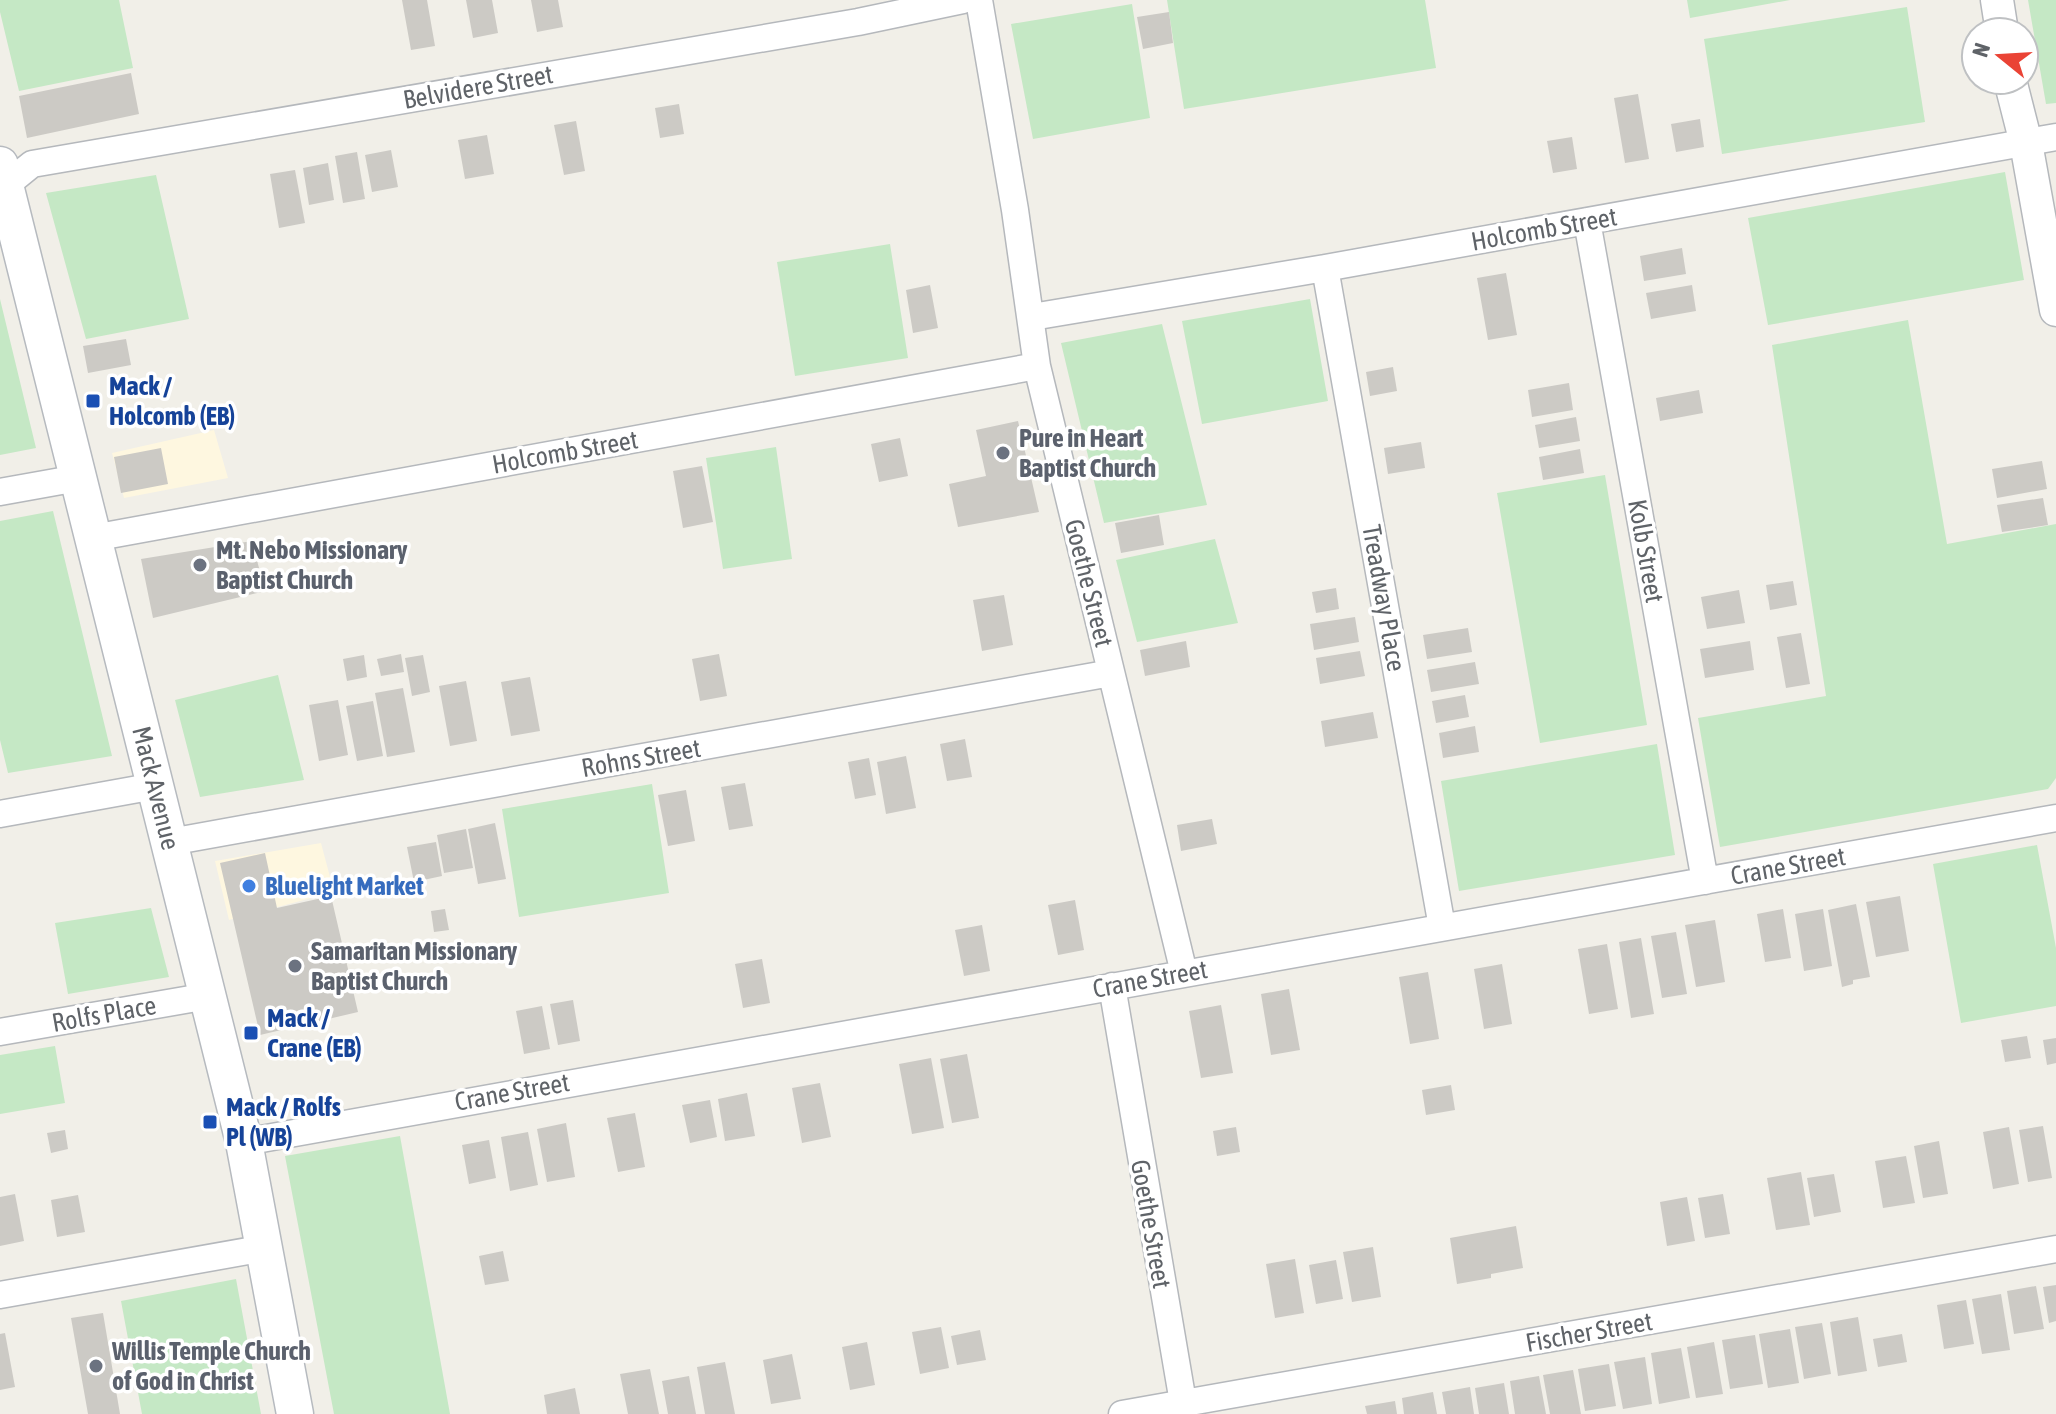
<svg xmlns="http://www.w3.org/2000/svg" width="2056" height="1414" viewBox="0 0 2056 1414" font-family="'Asap Condensed',sans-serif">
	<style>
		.commercial { fill: #fef7e0 }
		.green { fill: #c5e8c5 }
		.building { fill: #cccac5 }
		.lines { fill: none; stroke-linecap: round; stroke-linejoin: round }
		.minor-casing { stroke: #b5b8bc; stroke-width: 29 }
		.tertiary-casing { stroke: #b5b8bc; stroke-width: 35 }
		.secondary-casing { stroke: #b6babf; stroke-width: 39 }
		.minor { stroke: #fff; stroke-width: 26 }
		.tertiary { stroke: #fff; stroke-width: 32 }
		.secondary { stroke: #fff; stroke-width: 36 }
		.transit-dot { fill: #1a4fb4; stroke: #fff; stroke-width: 3 }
		.worship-dot { fill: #6b7280; stroke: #fff; stroke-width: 3 }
		.shop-dot { fill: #3f7fe0; stroke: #fff; stroke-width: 3 }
		.labels { text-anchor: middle; stroke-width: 7; stroke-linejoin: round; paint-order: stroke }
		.street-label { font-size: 26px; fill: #5f6368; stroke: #fff }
		.transit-label { font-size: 26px; font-weight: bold; fill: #164399; stroke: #fff; text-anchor: start }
		.worship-label { font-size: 26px; font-weight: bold; fill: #5b616d; stroke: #fff; text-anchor: start }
		.shop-label { font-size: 26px; font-weight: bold; fill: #366cbe; stroke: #fff; text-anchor: start }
	</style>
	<rect width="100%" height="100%" fill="#f1efe8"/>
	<!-- commercial -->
	<path class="commercial" d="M214,430l14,48 -104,20 -12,-45z
		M321,843l13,49 -105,28 -14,-59z"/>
	<!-- green -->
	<path class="green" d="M0,0h119l14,68 -114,23 -19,-79z
		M1167,0h258l11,68 -252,41z
		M1687,0h103l-100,18z
		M2028,0h28v103l-10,1z
		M1132,4l18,114 -117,21 -22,-115z
		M1907,7l18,115 -203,32 -18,-115z
		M2005,172l19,108 -256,45 -20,-107z
		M156,175l33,144 -103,20 -40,-146z
		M890,244l18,114 -113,18 -18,-114z
		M0,299l36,149 -36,7z
		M1310,299l18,102 -126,23 -20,-103z
		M1908,320l39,224 109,-20v254l-8,11 -328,58 -22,-129 128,-22 -54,-351z
		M1162,324l45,181 -103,18 -43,-180z
		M776,447l16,112 -69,10 -17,-111z
		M1605,475l42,250 -107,18 -43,-250z
		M53,511l59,245 -104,17 -8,-33v-219z
		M1215,539l23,84 -101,19 -21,-82z
		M278,675l26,105 -104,17 -25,-97z
		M1657,744l18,111 -216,36 -18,-110z
		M652,784l17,109 -150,24 -17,-108z
		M2037,845l19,103v58l-95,17 -28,-159z
		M151,908l18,69 -101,17 -13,-71z
		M55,1046l10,57 -65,11v-59z
		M400,1136l50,278h-116l-49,-258z
		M236,1279l25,135h-119l-21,-113z"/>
	<!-- building -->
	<path class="building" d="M402,0h25l8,46 -24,4z
		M466,0h26l6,33 -25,5z
		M531,0h27l5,27 -26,5z
		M1169,12l4,31 -30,6 -6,-32z
		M131,73l8,41 -112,24 -8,-42z
		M1638,94l11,65 -24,4 -11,-65z
		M679,104l5,30 -24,4 -5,-30z
		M1700,119l4,28 -28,5 -5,-28z
		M576,121l9,50 -21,4 -10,-50z
		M487,135l7,39 -29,5 -7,-39z
		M1572,137l5,32 -24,4 -6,-32z
		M391,150l7,37 -26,5 -7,-37z
		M357,152l8,47 -22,4 -8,-47z
		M328,163l6,37 -25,5 -6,-37z
		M295,170l10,53 -26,5 -9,-54z
		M1682,248l4,26 -42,7 -4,-25z
		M1506,273l11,62 -29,5 -11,-62z
		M930,285l8,43 -25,5 -7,-43z
		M1692,285l4,26 -45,8 -5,-26z
		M126,339l5,26 -43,8 -5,-27z
		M1393,367l4,24 -27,5 -4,-24z
		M1569,383l4,27 -41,7 -4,-27z
		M1699,390l4,23 -43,8 -4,-23z
		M1576,417l4,24 -41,7 -4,-23z
		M1018,421l21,91 -81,15 -9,-43 37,-8 -10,-46z
		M900,438l8,38 -29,6 -8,-38z
		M1421,442l4,26 -37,6 -4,-26z
		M161,448l7,36 -47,9 -7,-36z
		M1580,449l4,24 -41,7 -4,-23z
		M2042,461l5,28 -50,9 -5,-29z
		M702,466l11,56 -30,6 -10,-57z
		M2043,498l5,27 -46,7 -5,-27z
		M1159,515l5,30 -43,8 -6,-30z
		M252,541l13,50 -112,27 -12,-59z
		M1793,581l4,24 -27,5 -4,-25z
		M1336,588l3,21 -23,4 -4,-21z
		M1739,590l6,33 -38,6 -6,-32z
		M1004,595l9,50 -31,6 -9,-51z
		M1355,617l4,25 -45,8 -4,-26z
		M1468,628l4,24 -45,7 -4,-24z
		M1801,633l9,51 -24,4 -9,-51z
		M1186,641l4,26 -45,9 -5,-26z
		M1750,641l4,29 -49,8 -5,-29z
		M1360,651l5,25 -45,8 -4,-26z
		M401,654l3,18 -23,4 -4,-17z
		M719,654l8,42 -27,5 -8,-42z
		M364,655l3,22 -20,4 -4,-22z
		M423,655l7,37 -18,4 -7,-38z
		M1475,662l4,22 -48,8 -4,-22z
		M530,677l10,54 -29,5 -10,-54z
		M466,681l11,60 -27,5 -11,-60z
		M403,688l12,64 -28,5 -12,-64z
		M1465,695l4,22 -33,6 -4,-22z
		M338,700l10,55 -29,6 -10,-56z
		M373,701l10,55 -26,5 -11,-55z
		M1373,712l5,26 -53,9 -4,-26z
		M1475,726l4,26 -36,6 -4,-25z
		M965,739l7,38 -25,4 -7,-37z
		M906,756l10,52 -30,6 -9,-52z
		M869,758l7,37 -21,4 -7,-37z
		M745,783l8,43 -24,4 -8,-43z
		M686,790l9,51 -27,5 -10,-51z
		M1212,819l5,25 -36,7 -4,-26z
		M495,823l11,56 -28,5 -10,-55z
		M466,829l7,39 -29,5 -7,-38z
		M436,842l6,34 -28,6 -7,-35z
		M265,853l12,55 54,-12 27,116 -98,23 -40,-172z
		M1900,896l9,55 -33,6 -10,-55z
		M1075,900l9,50 -26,5 -10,-50z
		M1856,904l14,73 -17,3v4l-11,3 -14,-77z
		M445,909l4,21 -15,2 -3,-21z
		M1783,909l8,49 -26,4 -8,-48z
		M1823,909l9,57 -28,5 -9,-57z
		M1715,920l10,62 -29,5 -11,-62z
		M982,925l8,46 -26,5 -9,-46z
		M1676,932l11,62 -25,4 -11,-62z
		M1641,938l13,76 -23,4 -12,-76z
		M1607,944l11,65 -29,5 -11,-65z
		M762,959l8,44 -27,5 -8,-44z
		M1502,964l10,60 -28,5 -10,-60z
		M1428,972l11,67 -29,5 -11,-67z
		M1289,989l11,61 -29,5 -10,-61z
		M573,1000l7,41 -22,4 -8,-41z
		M1221,1005l12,68 -32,5 -12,-67z
		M542,1006l8,43 -26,5 -8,-43z
		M2027,1036l4,22 -26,4 -4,-22z
		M2056,1038v25l-9,2 -4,-25z
		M967,1054l12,64 -27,5 -12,-64z
		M931,1058l13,70 -32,6 -13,-70z
		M820,1083l11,54 -29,6 -10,-55z
		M1451,1085l4,25 -29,5 -4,-25z
		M747,1093l8,43 -30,5 -7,-42z
		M710,1100l7,37 -27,6 -8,-38z
		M635,1113l10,54 -27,5 -11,-54z
		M566,1123l9,54 -28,5 -10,-53z
		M2043,1126l9,52 -24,4 -9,-52z
		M1236,1127l4,25 -23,4 -4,-25z
		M2009,1127l10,57 -26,5 -10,-57z
		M65,1130l3,19 -17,4 -4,-20z
		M528,1132l10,53 -28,6 -9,-54z
		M489,1140l7,38 -27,6 -7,-39z
		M1939,1141l9,53 -25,4 -9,-52z
		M1906,1156l9,47 -32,5 -8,-47z
		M1801,1172l9,53 -34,5 -9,-52z
		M1834,1174l7,38 -27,5 -7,-39z
		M15,1194l9,47 -24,5v-49z
		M1723,1194l7,40 -25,4 -7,-40z
		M78,1195l7,37 -28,5 -6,-37z
		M1687,1197l8,44 -28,5 -7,-44z
		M1516,1226l7,42 -32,6v4l-34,6 -7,-46z
		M1373,1247l8,50 -29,5 -9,-50z
		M503,1251l6,30 -24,4 -6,-29z
		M1295,1259l9,54 -29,5 -9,-54z
		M1336,1260l7,39 -27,5 -7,-39z
		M2056,1285v36l-7,2 -6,-36z
		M2036,1286l8,43 -30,5 -7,-43z
		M2001,1294l9,56 -28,4 -10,-55z
		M1966,1300l8,44 -30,5 -7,-44z
		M103,1313l17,101h-32l-17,-96z
		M1858,1317l9,54 -29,5 -8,-54z
		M1822,1323l9,51 -27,5 -9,-52z
		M941,1327l8,41 -29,6 -8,-42z
		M1790,1329l9,54 -31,5 -9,-54z
		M980,1330l6,30 -29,5 -6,-29z
		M5,1333l10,54 -15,3v-56z
		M1902,1334l5,28 -29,5 -5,-28z
		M1755,1335l8,49 -33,5 -8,-49z
		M867,1342l8,43 -25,5 -8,-43z
		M1714,1342l9,52 -27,4 -9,-51z
		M1681,1348l9,50 -31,6 -8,-51z
		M792,1354l9,45 -30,5 -8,-44z
		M1645,1357l7,47 -29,5 -9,-47z
		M725,1362l10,52h-30l-8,-47z
		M1609,1364l7,42 -31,5 -7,-42z
		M650,1369l9,45h-31l-8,-40z
		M1573,1370l8,44h-31l-7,-39z
		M689,1376l7,38h-28l-6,-33z
		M1539,1376l7,38h-31l-5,-33z
		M1504,1383l5,31h-30l-4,-26z
		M1470,1387l4,27h-28l-4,-22z
		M575,1388l5,26h-33l-3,-19z
		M1433,1392l4,22h-33l-2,-16z
		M1395,1401l2,13h-30l-2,-8z"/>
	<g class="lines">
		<defs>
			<path id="minor" d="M979,0l36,210 22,156 147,607
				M0,187l5,-1 27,-22 826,-142 105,-22
				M1587,221l118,660
				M1325,268l117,659
				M1032,317l293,-49 731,-131
				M0,492l78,-14
				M93,538l944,-172
				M0,814l155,-28
				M170,842l941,-169
				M1112,986l73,428
				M0,1032l208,-36
				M244,1142l1812,-324
				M0,1295l265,-47
				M1122,1414l934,-165"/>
			<path id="tertiary" d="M1997,0l5,32
				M2010,80l16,63 30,167"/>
			<path id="secondary" d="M0,165l244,977 51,272"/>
		</defs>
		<!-- minor casing -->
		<use href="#minor" class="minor-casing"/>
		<!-- tertiary casing -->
		<use href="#tertiary" class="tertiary-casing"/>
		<!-- secondary casing -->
		<use href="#secondary" class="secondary-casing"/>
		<!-- minor -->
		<use href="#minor" class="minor"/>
		<!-- tertiary -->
		<use href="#tertiary" class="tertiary"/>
		<!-- secondary -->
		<use href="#secondary" class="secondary"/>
	</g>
	<!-- markers -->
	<g class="transit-dot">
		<rect x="85" y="393" width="16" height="16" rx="4"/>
		<rect x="243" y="1025" width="16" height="16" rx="4"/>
		<rect x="202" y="1114" width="16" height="16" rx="4"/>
	</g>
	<g class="worship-dot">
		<circle cx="1003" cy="453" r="8"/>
		<circle cx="200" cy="565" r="8"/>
		<circle cx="295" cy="966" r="8"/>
		<circle cx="96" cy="1366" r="8"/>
	</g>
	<circle class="shop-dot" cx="249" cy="886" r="8"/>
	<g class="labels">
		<!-- street labels -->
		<g class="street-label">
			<text transform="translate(478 87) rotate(-10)" y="9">Belvidere Street</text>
			<text transform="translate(1544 229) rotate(-10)" y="9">Holcomb Street</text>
			<text transform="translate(565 452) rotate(-10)" y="9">Holcomb Street</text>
			<text transform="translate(1646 551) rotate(80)" y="9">Kolb Street</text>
			<text transform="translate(1089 583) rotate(76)" y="9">Goethe Street</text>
			<text transform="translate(1384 598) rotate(80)" y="9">Treadway Place</text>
			<text transform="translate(641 758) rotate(-10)" y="9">Rohns Street</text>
			<text transform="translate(156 788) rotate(76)" y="9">Mack Avenue</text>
			<text transform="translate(1788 866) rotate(-10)" y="9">Crane Street</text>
			<text transform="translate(1150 979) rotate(-10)" y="9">Crane Street</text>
			<text transform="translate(104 1014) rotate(-10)" y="9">Rolfs Place</text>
			<text transform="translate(512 1092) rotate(-10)" y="9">Crane Street</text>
			<text transform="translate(1151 1224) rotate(80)" y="9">Goethe Street</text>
			<text transform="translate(1589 1332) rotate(-10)" y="9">Fischer Street</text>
		</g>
		<!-- transit labels -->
		<g class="transit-label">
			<text x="109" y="395">Mack /<tspan x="109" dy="30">Holcomb (EB)</tspan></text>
			<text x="267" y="1027">Mack /<tspan x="267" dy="30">Crane (EB)</tspan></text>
			<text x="226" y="1116">Mack / Rolfs<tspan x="226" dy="30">Pl (WB)</tspan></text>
		</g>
		<!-- worship labels -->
		<g class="worship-label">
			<text x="1019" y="447">Pure in Heart<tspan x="1019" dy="30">Baptist Church</tspan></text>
			<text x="216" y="559">Mt. Nebo Missionary<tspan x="216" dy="30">Baptist Church</tspan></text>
			<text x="311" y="960">Samaritan Missionary<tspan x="311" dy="30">Baptist Church</tspan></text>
			<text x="112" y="1360">Willis Temple Church<tspan x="112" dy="30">of God in Christ</tspan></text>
		</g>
		<!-- shop labels -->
		<g class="shop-label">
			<text x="265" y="895">Bluelight Market</text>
		</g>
	</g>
	<!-- north arrow -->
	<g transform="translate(2000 56) rotate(288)"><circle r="38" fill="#ffffff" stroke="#bfc1c3" stroke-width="2"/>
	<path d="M0-6L14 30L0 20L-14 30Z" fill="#ea4335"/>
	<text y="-12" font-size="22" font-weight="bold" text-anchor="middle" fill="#5f6368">N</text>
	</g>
</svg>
